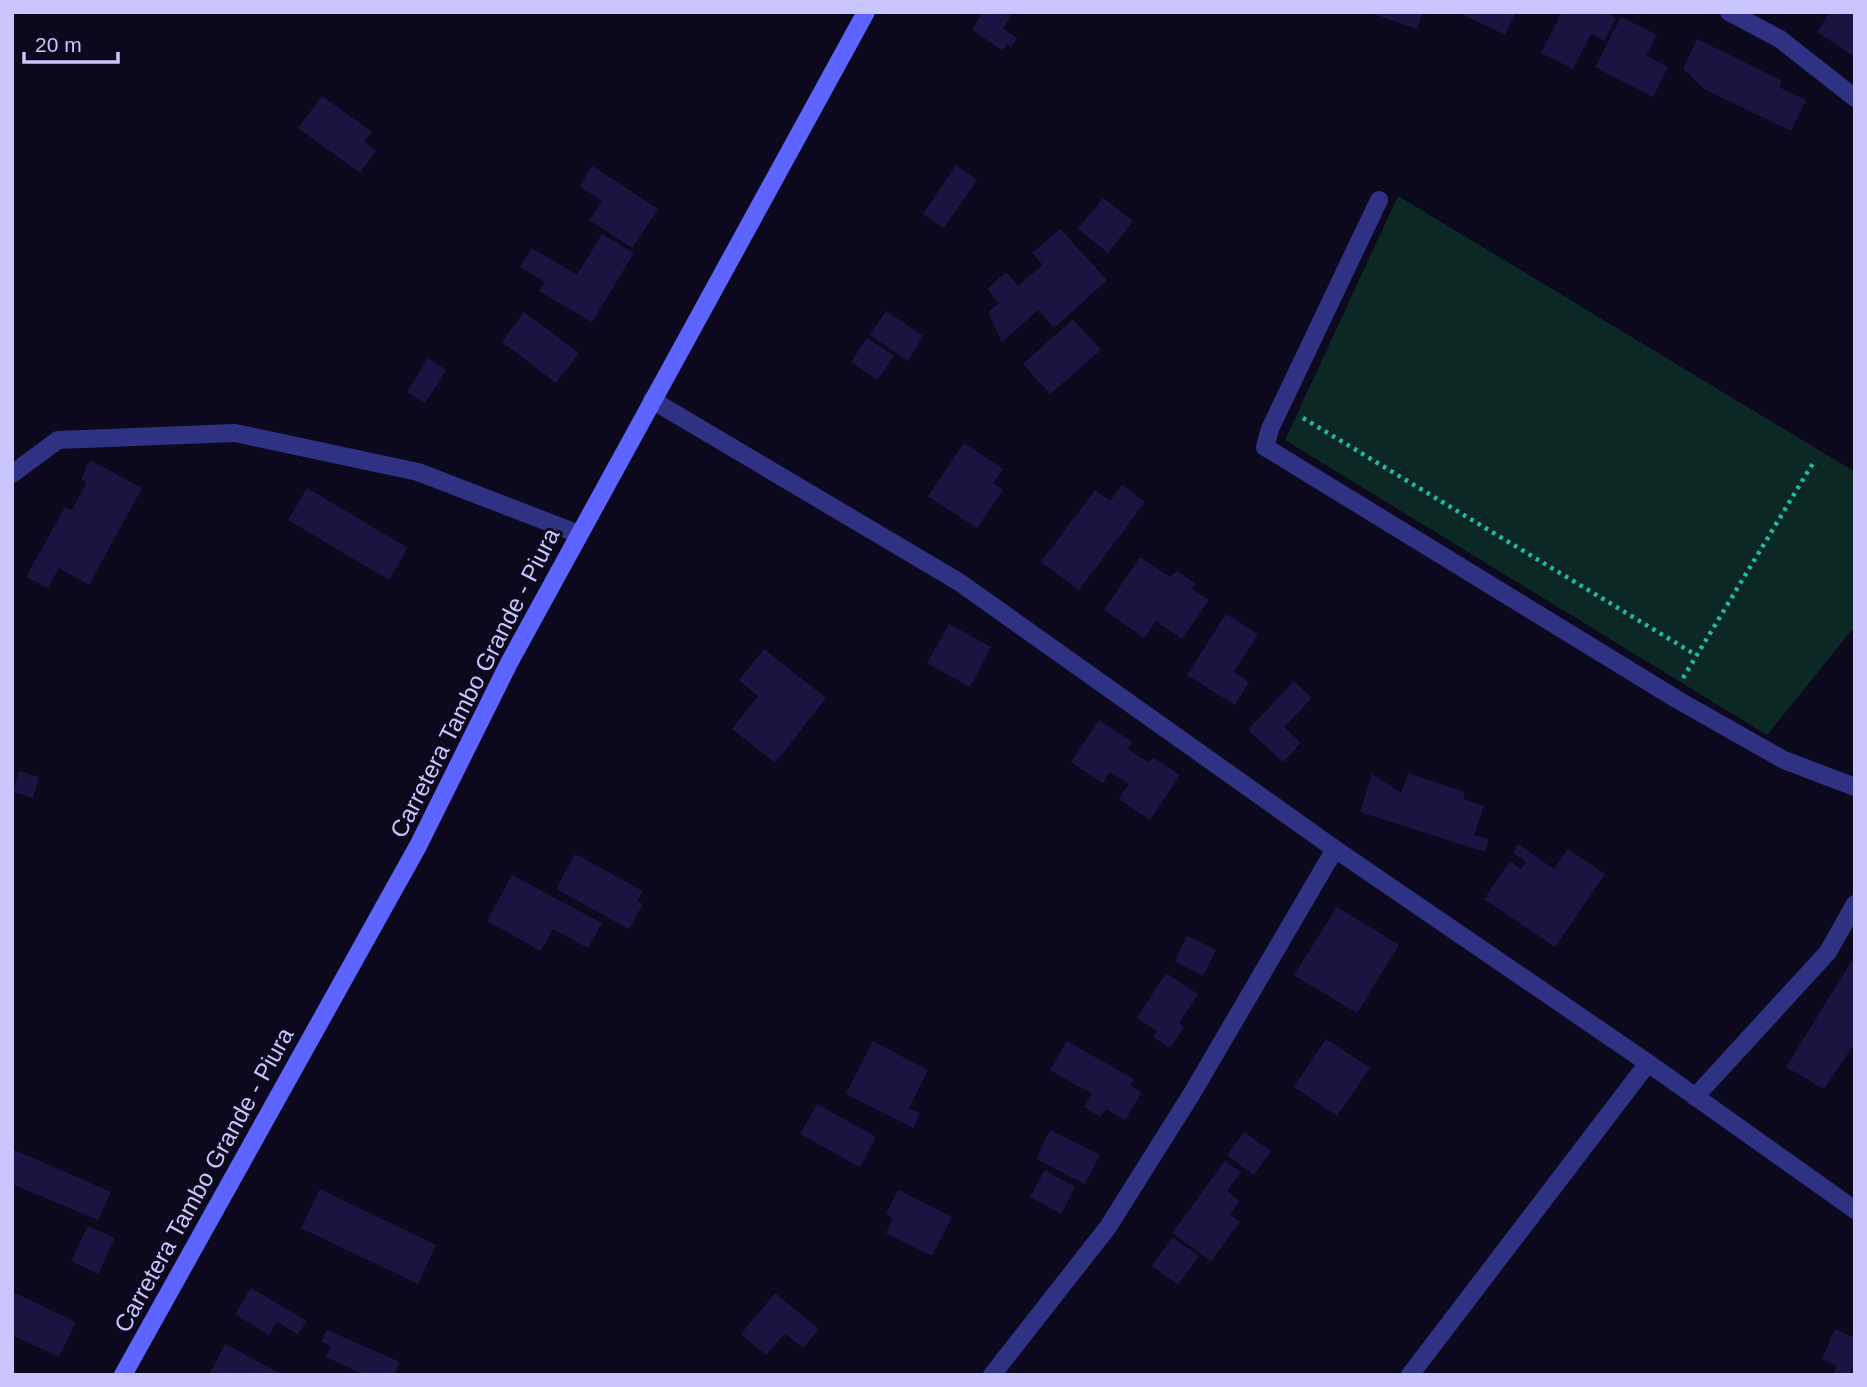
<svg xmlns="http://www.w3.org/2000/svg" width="1867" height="1387" viewBox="0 0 1867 1387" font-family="Arial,sans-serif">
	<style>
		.green { fill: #0c2825 }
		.building { fill: #1a1441 }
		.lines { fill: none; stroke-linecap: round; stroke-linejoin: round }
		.path { stroke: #20baa6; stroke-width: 4.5; stroke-dasharray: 3.5 5; stroke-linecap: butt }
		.minor { stroke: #2f3282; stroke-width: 18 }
		.secondary { stroke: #5d64ff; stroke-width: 18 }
		.labels { text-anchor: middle; stroke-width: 6; stroke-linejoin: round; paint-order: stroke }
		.street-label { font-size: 24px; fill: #c9c6ff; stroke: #0c091e }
	</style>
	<rect width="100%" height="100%" fill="#0c091e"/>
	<!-- green -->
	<path class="green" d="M1398,196l457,276v154l-88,109 -482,-295z"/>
	<!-- building -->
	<path class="building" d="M983,12h22l6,4 -8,12 14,10 -6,9 -4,-3 -4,7 -31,-21z
		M1368,12h55l-6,17z
		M1465,12h51l-11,23 -41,-20z
		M1562,12h43l11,6 -12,23 -13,-7 -18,35 -32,-16z
		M1830,12h25v45l-38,-25z
		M1621,17l36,18 -11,20 22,12 -15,30 -58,-30z
		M1697,39l85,42 -3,6 27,13 -15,31 -87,-42 -21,-20z
		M322,96l50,36 -8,10 12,9 -16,22 -62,-45z
		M956,165l21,15 -33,48 -21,-14z
		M592,166l66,43 -26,39 -43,-28 13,-19 -22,-15z
		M1103,198l30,23 -25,32 -30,-24z
		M1060,229l47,51 -53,48 -16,-18 -36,32 -14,-30 11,-9 -12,-14 19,-17 12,14 25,-21 -11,-12z
		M602,234l32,19 -42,69 -53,-31 6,-9 -25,-15 12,-19 45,27z
		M886,311l37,25 -15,25 -38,-26z
		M524,312l55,41 -23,30 -54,-41z
		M1073,319l28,31 -51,44 -27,-30z
		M867,338l27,18 -17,24 -26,-18z
		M428,358l18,12 -21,33 -18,-11z
		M964,443l39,26 -10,14 10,7 -26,38 -49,-32z
		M90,460l52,28 -53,97 -30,-17 -11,20 -22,-11 39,-70 7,3 15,-28 -6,-3z
		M1122,485l23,17 -66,88 -38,-28 54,-72 15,11z
		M307,488l101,60 -19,32 -101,-60z
		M1140,557l30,20 7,-6 19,13 -4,5 17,11 -27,39 -26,-18 -12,17 -40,-28z
		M1226,614l32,20 -24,38 15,10 -14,23 -48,-30z
		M949,624l42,23 -21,40 -43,-24z
		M764,649l62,49 -51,65 -43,-34 26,-33 -19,-16z
		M1294,681l18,17 -28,29 17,16 -18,19 -35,-32z
		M1099,720l33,22 -4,7 19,13 7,-4 26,17 -30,45 -31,-21 10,-15 -19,-12 -7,11 -32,-21z
		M19,771l20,6 -6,21 -20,-6z
		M1408,773l57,19 -2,7 21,7 -10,29 15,4 -4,13 -125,-40 12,-38 29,19z
		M1518,844l36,25 14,-20 37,25 -50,73 -71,-48 26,-38 11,8 5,-7 -13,-9z
		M575,854l68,37 -6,10 6,3 -14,25 -73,-40z
		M512,875l90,48 -14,25 -35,-19 -12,22 -54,-30z
		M1337,907l62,38 -42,68 -63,-38z
		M1187,936l29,14 -13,26 -28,-15z
		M1855,956v87l-31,46 -38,-22z
		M1166,973l32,21 -19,29 5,4 -14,21 -17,-11 4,-6 -20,-13z
		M1326,1039l44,29 -33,48 -43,-29z
		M873,1041l55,29 -19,38 11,5 -7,15 -67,-34z
		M1067,1041l67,38 -4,7 12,6 -17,28 -19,-11 -6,8 -16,-10 8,-13 -42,-24z
		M817,1104l59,33 -16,30 -60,-33z
		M1050,1130l50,25 -15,29 -49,-25z
		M1244,1132l27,19 -17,24 -27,-20z
		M12,1149l99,43 -13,28 -86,-36z
		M1225,1161l16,11 -14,19 13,10 -10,13 10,8 -29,39 -39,-28z
		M1045,1170l30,17 -14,27 -31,-17z
		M320,1189l116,56 -18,39 -117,-56z
		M898,1190l54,27 -20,39 -46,-23 7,-14 -7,-5z
		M88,1226l27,12 -17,36 -27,-13z
		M1172,1237l27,19 -21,29 -26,-19z
		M251,1288l56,33 -9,13 -21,-12 -8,13 -34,-21z
		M15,1293l61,29 -17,35 -47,-22v-36z
		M775,1293l44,36 -16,19 -18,-15 -19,22 -25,-21z
		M1835,1329l20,9v25l-5,12h-17l4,-9 -15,-7z
		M327,1330l73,32 -6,13h-29l-39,-18 5,-11 -10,-4z
		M225,1344l58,31h-70l-3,-2z"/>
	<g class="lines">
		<!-- path -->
		<path class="path" d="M1303,418l393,237
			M1683,678l130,-215"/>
		<!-- minor -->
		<path class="minor" d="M1729,12l51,27 75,59
			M1379,200l-109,229 -5,18 413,253 106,60 71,27
			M652,400l307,182 376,267 313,214 207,147
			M12,474l46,-34 177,-7 183,39 161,62
			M1695,1097l133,-145 27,-48
			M992,1375l116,-148 83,-132 144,-246
			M1410,1375l238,-312"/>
		<!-- secondary -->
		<path class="secondary" d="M123,1375l295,-529 91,-183 357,-651"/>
	</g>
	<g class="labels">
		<!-- street labels -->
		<g class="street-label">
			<text transform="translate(475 683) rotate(-63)" y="8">Carretera Tambo Grande - Piura</text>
			<text transform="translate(204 1180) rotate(-61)" y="8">Carretera Tambo Grande - Piura</text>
		</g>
	</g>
	<!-- border -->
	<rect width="1867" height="1387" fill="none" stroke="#c9c6ff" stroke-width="28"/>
	<!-- scale -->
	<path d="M24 52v10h94v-10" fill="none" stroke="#c9c6ff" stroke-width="3.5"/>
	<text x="35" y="52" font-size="21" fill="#c9c6ff" stroke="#0c091e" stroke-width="5" paint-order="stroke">20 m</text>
</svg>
